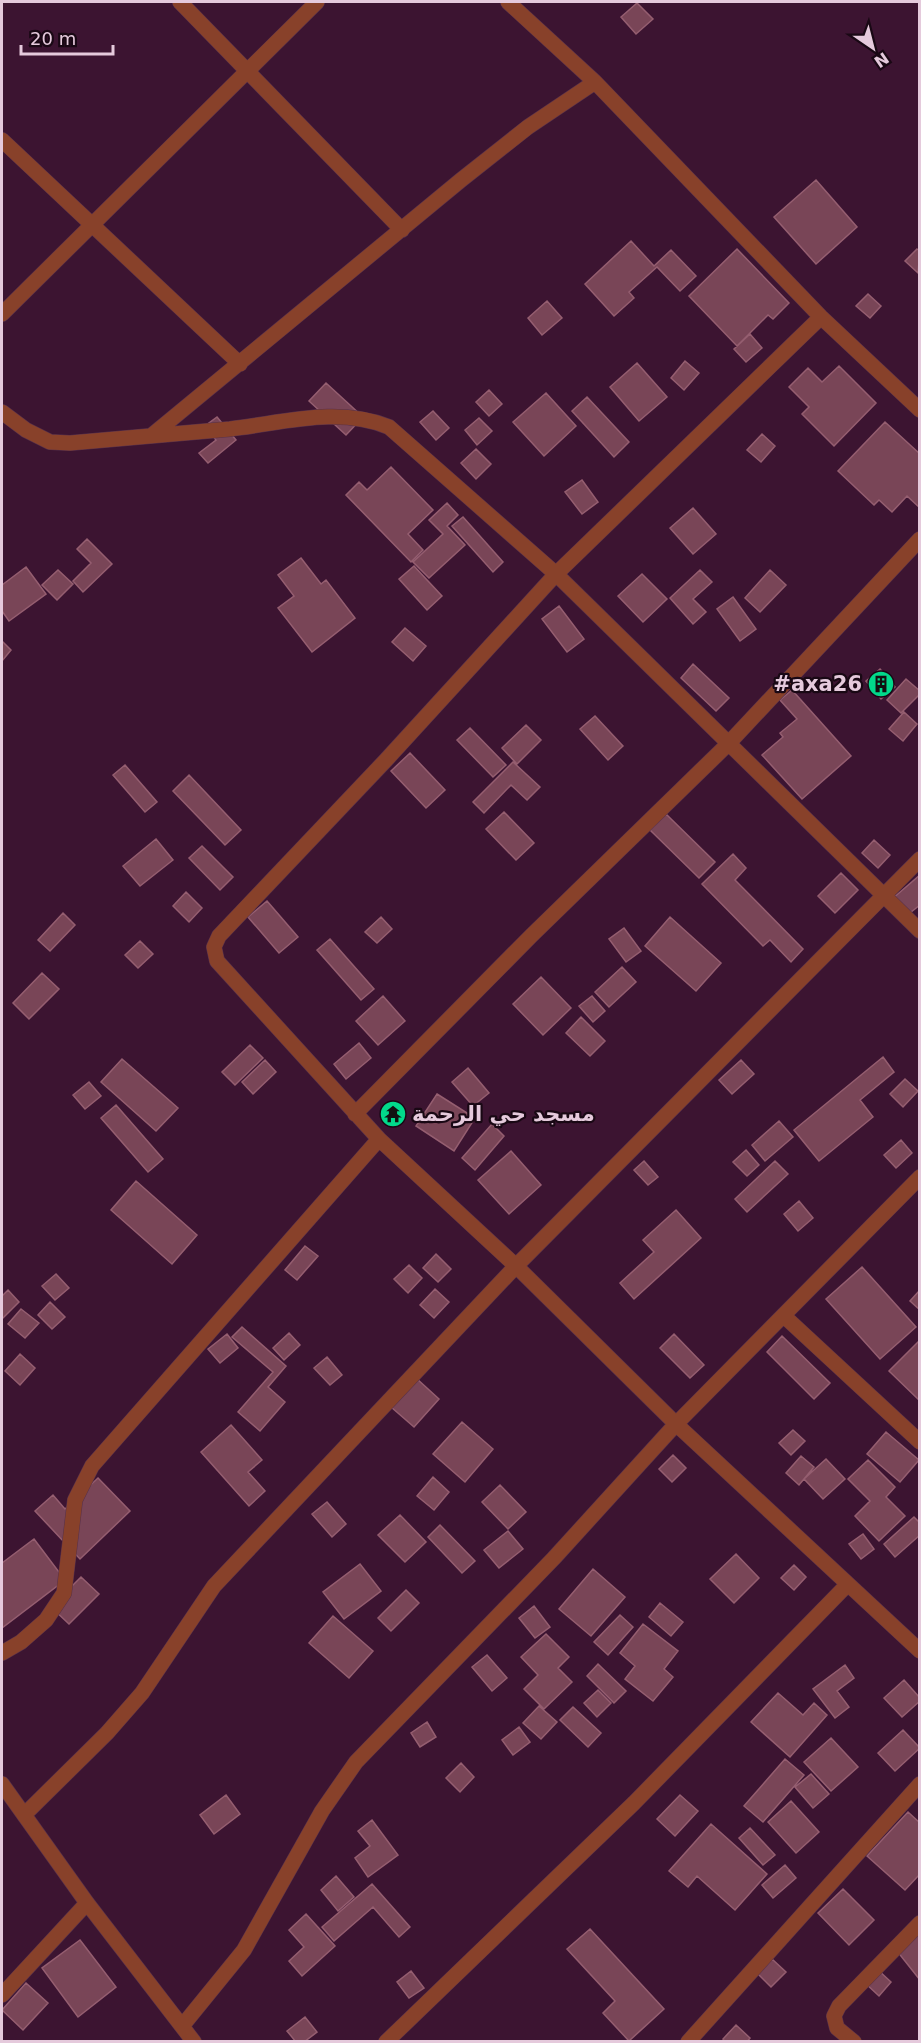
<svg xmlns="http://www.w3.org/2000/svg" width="921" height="2043" viewBox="0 0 921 2043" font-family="'DejaVu Sans','Noto Sans Arabic',sans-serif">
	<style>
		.building { fill: #794557; stroke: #955e70; stroke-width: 1.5 }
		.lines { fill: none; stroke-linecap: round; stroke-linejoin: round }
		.street-casing { stroke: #57314c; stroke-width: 16 }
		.street { stroke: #88412a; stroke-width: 15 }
		.labels { text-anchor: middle; stroke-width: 4.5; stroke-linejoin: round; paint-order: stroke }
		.poi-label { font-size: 21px; font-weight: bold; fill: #e5cadc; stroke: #190814; text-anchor: end }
	</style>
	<rect width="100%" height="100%" fill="#3c1431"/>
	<!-- building -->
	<path class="building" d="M637,3l16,16 -17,15 -15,-17z
		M816,180l41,47 -41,37 -42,-47z
		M631,241l23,25 17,-16 25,26 -16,15 -23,-24 -28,25 5,6 -20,18 -29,-32z
		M737,249l52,54 -16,16 -5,-4 -31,31 -48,-50z
		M917,249l3,2 -2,22 -13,-12z
		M868,294l13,12 -11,12 -14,-12z
		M547,301l15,17 -20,17 -14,-17z
		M750,334l12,14 -16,14 -12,-13z
		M685,361l14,12 -15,17 -13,-12z
		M637,363l30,34 -28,24 -29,-34z
		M839,366l37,37 -42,43 -32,-32 7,-7 -20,-20 19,-19 14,14z
		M326,383l37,34 -17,18 -37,-34z
		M489,390l13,14 -13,12 -13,-14z
		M546,393l30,33 -32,30 -31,-34z
		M587,397l42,45 -15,15 -42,-46z
		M433,411l16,17 -13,12 -16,-18z
		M217,417l19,23 -28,23 -9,-10 17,-13 -11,-14z
		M479,418l13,13 -15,14 -12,-15z
		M885,422l35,32 -1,53 -12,-11 -15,16 -13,-12 -5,5 -36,-34z
		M762,434l13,12 -14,16 -14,-12z
		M476,449l15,15 -15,15 -15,-16z
		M391,467l42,43 -25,24 15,16 -12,12 -65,-67 13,-13 8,8z
		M582,480l16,22 -16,12 -17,-22z
		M447,503l11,12 -11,11 18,19 -36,33 -16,-16 30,-28 -14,-14z
		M693,508l23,26 -23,20 -23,-26z
		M463,517l40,45 -10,10 -41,-46z
		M87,539l25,25 -29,28 -10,-11 18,-18 -14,-14z
		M301,558l20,26 5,-4 29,38 -43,34 -34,-44 16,-12 -16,-21z
		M414,566l28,30 -15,14 -28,-31z
		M26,567l20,27 -37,27 -7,-10v-26z
		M58,570l15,14 -16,16 -15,-15z
		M700,570l12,12 -19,17 13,13 -13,12 -23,-26z
		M770,570l16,15 -26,27 -15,-14z
		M642,574l25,25 -24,23 -25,-26z
		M733,597l23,32 -16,12 -23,-32z
		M559,606l25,33 -17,13 -25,-33z
		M405,628l21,18 -13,15 -21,-19z
		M2,641l9,9 -9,11z
		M693,664l36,34 -13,13 -35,-33z
		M880,669l15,18 -14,12 -15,-18z
		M906,679l14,12v3l-19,19 -14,-13z
		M792,690l59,66 -49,43 -40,-44 21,-18 -3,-4 17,-14 -17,-19z
		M904,712l13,12 -14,17 -14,-12z
		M595,716l28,30 -15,14 -28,-31z
		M526,725l15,15 -24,24 -15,-16z
		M470,728l36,37 -13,12 -36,-37z
		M410,753l35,37 -19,18 -35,-37z
		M513,762l27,25 -13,13 -16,-15 -27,28 -11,-11z
		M125,765l32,37 -12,10 -32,-37z
		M189,775l52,55 -16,15 -52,-54z
		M504,812l30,31 -18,17 -30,-31z
		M666,814l49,48 -16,16 -49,-48z
		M156,839l17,21 -33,26 -17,-20z
		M874,840l16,15 -12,13 -16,-15z
		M202,846l31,31 -13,13 -31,-32z
		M733,854l13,14 -11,12 68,69 -12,13 -21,-22 -7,6 -61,-62z
		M841,873l17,17 -23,23 -17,-17z
		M920,875v30l-14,11 -14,-17z
		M186,892l16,16 -13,14 -16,-16z
		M267,901l31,36 -19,16 -31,-36z
		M63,913l12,12 -25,26 -12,-11z
		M381,917l11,12 -15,14 -12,-11z
		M670,917l51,46 -25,28 -51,-45z
		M624,928l17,23 -15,11 -17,-23z
		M330,939l44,50 -13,11 -44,-50z
		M140,941l13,13 -15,14 -13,-13z
		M622,967l14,15 -27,25 -14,-15z
		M42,973l17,16 -30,30 -16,-16z
		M541,977l30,31 -28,27 -30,-31z
		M383,996l22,25 -27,24 -22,-24z
		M592,996l13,15 -12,11 -14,-16z
		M581,1017l24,24 -15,15 -24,-23z
		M359,1043l12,15 -25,21 -12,-15z
		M250,1045l13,13 -28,27 -13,-13z
		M883,1057l11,15 -34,28 13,17 -54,44 -25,-31z
		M122,1059l56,49 -22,23 -55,-49z
		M265,1060l11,12 -23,22 -11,-12z
		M741,1060l13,14 -22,20 -13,-14z
		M468,1068l21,25 -16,13 -21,-24z
		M905,1079l13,12 -15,16 -13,-13z
		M89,1082l12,14 -16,13 -12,-14z
		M437,1094l38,24 -21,33 -38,-25z
		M116,1105l47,54 -15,13 -47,-54z
		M779,1121l14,16 -28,24 -13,-16z
		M492,1124l12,12 -29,34 -13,-12z
		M901,1140l11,13 -16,15 -12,-13z
		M746,1150l13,15 -12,11 -14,-14z
		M511,1151l30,34 -32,29 -31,-34z
		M644,1161l14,16 -10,8 -14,-15z
		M775,1161l13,13 -41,38 -12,-13z
		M136,1181l61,54 -25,29 -61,-54z
		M799,1201l14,17 -15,13 -14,-17z
		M676,1210l25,28 -67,61 -14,-16 34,-31 -11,-12z
		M305,1246l13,10 -21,24 -12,-10z
		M436,1254l15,15 -13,13 -15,-14z
		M409,1265l13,13 -14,15 -14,-14z
		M862,1267l54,60 -36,32 -54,-60z
		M56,1274l13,14 -14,12 -13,-14z
		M435,1289l14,13 -15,16 -14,-13z
		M8,1290l11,12 -17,17v-23z
		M920,1290v20l-10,-9z
		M50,1302l15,15 -13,12 -14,-14z
		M21,1309l18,14 -14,15 -17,-14z
		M242,1327l44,39 -18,21 17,15 -25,29 -22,-19 35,-40 -41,-35z
		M289,1333l11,12 -16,15 -11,-12z
		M227,1334l11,14 -18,15 -12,-14z
		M674,1334l30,31 -14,13 -30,-30z
		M782,1336l48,47 -16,16 -47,-47z
		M920,1340v61l-31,-30z
		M20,1354l15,14 -15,17 -15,-14z
		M327,1357l15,18 -12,10 -16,-17z
		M416,1378l23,21 -25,28 -23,-20z
		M462,1422l31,27 -28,33 -32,-28z
		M231,1425l31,35 -14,12 17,19 -16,15 -48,-54z
		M793,1430l12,11 -14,14 -12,-12z
		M886,1432l33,28 -19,22 -33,-28z
		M673,1455l13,13 -14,14 -13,-13z
		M801,1456l13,11 -15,18 -13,-12z
		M826,1459l19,20 -22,20 -19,-20z
		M868,1460l27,27 -9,10 19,19 -26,25 -24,-25 15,-15 -22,-22z
		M433,1477l16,15 -15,18 -17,-14z
		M98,1478l32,33 -50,48 -45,-48 18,-16 12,14z
		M500,1485l26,27 -18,17 -26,-27z
		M327,1502l19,22 -14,13 -20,-23z
		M400,1515l26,27 -21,20 -27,-27z
		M914,1517l6,6v12l-25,22 -11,-13z
		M440,1525l35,36 -13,12 -34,-36z
		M508,1531l15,18 -24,19 -15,-18z
		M863,1534l11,15 -13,10 -12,-15z
		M34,1539l31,41 -63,48v-65z
		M736,1554l23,24 -25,25 -24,-24z
		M360,1564l21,27 -37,28 -21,-27z
		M794,1565l12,12 -12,13 -13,-12z
		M593,1569l32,28 -34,39 -32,-27z
		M81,1577l18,17 -30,30 -18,-17z
		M406,1590l13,13 -28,28 -13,-13z
		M660,1603l23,19 -12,14 -22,-19z
		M534,1606l16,21 -15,11 -16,-20z
		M620,1615l13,12 -25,28 -14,-13z
		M333,1616l40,35 -24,27 -40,-35z
		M643,1624l35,27 -14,18 9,8 -20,24 -28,-22 10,-13 -15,-13z
		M546,1634l23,23 -11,11 14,14 -28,27 -20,-20 14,-14 -17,-18z
		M487,1655l20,23 -15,13 -20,-24z
		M598,1664l28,27 -12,12 -27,-27z
		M845,1665l9,13 -17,13 12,16 -14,11 -22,-29z
		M904,1680l16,18v3l-18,16 -18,-19z
		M598,1690l13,13 -14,14 -13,-14z
		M778,1693l25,22 11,-12 13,12 -37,42 -39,-35z
		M539,1706l18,16 -16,17 -18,-16z
		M573,1707l28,26 -13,14 -28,-27z
		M427,1722l9,15 -16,10 -9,-14z
		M519,1727l11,15 -17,13 -11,-15z
		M903,1730l17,18 -25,23 -17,-18z
		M831,1738l27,29 -27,24 -27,-29z
		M785,1759l19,16 -41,47 -19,-16z
		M461,1763l13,14 -14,15 -14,-14z
		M811,1774l18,20 -16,14 -18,-21z
		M226,1795l14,19 -26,20 -14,-19z
		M680,1795l18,16 -23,25 -18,-17z
		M791,1801l28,31 -23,21 -28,-31z
		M908,1812l12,11v51l-15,16 -38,-34z
		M372,1820l26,35 -30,22 -13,-19 15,-12 -12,-15z
		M711,1824l56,50 -32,36 -38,-34 -9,11 -19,-16z
		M750,1828l25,27 -12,10 -24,-27z
		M785,1865l11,13 -23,20 -11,-13z
		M336,1876l18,21 -16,14 -17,-21z
		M372,1884l38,43 -11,10 -26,-30 -39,34 -12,-14z
		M843,1889l31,31 -25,25 -31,-32z
		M306,1914l29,32 -33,30 -13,-15 15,-14 -15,-17z
		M920,1926v54l-27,-34z
		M590,1929l74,80 -35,32 -26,-28 12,-12 -48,-52z
		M80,1940l36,47 -38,30 -36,-49z
		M772,1959l14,13 -15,15 -13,-13z
		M877,1969l14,13 -12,14 -15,-14z
		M411,1971l13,17 -15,10 -12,-16z
		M26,1983l22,20 -25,27 -21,-20z
		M305,2017l12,15 -13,10h-8l-9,-11z
		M736,2025l14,13 -3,4h-22l-2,-3z"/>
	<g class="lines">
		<defs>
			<path id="street" d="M180,2l222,228
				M508,2l87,80 226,235 99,93
				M2,140l238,224
				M2,314l315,-312
				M821,317l-265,257 -170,186 -167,176 -5,11 3,14 162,178 137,127 160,158 244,227
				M2,412l24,18 24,12 20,1c53,-5 107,-9 160,-14 53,-6 108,-23 159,-2l167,147 364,357
				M151,436l310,-256 67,-53 67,-45
				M355,1114l176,-178 197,-192 192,-205
				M784,1316l136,126
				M2,1653l19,-11 25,-22 18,-27 11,-93 17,-34 287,-327
				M2,1784l85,119 107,139
				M24,1815l83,-82 35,-40 72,-107 302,-320 404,-407
				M2,1995l85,-92
				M183,2025l61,-75 78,-139 34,-49 198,-204 122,-134 244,-247
				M386,2042l248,-239 213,-218
				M688,2042l232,-258
				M854,2042l-17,-14 -3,-12 5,-10 81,-83"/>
		</defs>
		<!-- street casing -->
		<use href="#street" class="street-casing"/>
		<!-- street -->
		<use href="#street" class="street"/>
	</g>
	<!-- icons -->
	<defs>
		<symbol id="building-disc" viewBox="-11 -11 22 22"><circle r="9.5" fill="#02d98b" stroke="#190814"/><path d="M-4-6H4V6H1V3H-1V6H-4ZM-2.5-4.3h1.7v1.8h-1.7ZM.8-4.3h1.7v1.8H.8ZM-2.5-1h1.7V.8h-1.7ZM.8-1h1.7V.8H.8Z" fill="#111"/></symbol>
		<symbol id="temple-disc" viewBox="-11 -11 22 22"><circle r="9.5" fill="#02d98b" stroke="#190814"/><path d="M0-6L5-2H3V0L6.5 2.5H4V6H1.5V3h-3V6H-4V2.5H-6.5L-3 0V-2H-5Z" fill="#111"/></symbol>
	</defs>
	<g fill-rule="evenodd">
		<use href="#building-disc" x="866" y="669" width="30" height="30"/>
		<use href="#temple-disc" x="378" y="1099" width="30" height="30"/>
	</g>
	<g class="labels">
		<!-- poi labels -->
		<g class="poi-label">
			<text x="862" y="691">#axa26</text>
			<text x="412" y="1121" text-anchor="start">مسجد حي الرحمة</text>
		</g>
	</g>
	<!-- border -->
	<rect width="921" height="2043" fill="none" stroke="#e5cadc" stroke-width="6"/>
	<!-- north arrow -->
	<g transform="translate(873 48) rotate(145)" stroke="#190814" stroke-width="4.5" paint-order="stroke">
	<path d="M0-4.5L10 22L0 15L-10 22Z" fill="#e5cadc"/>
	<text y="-9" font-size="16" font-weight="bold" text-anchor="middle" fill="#e5cadc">N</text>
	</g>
	<!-- scale -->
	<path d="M21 45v9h92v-9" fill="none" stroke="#e5cadc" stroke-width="3"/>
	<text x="30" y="45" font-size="18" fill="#e5cadc" stroke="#190814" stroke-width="4.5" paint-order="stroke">20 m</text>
</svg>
